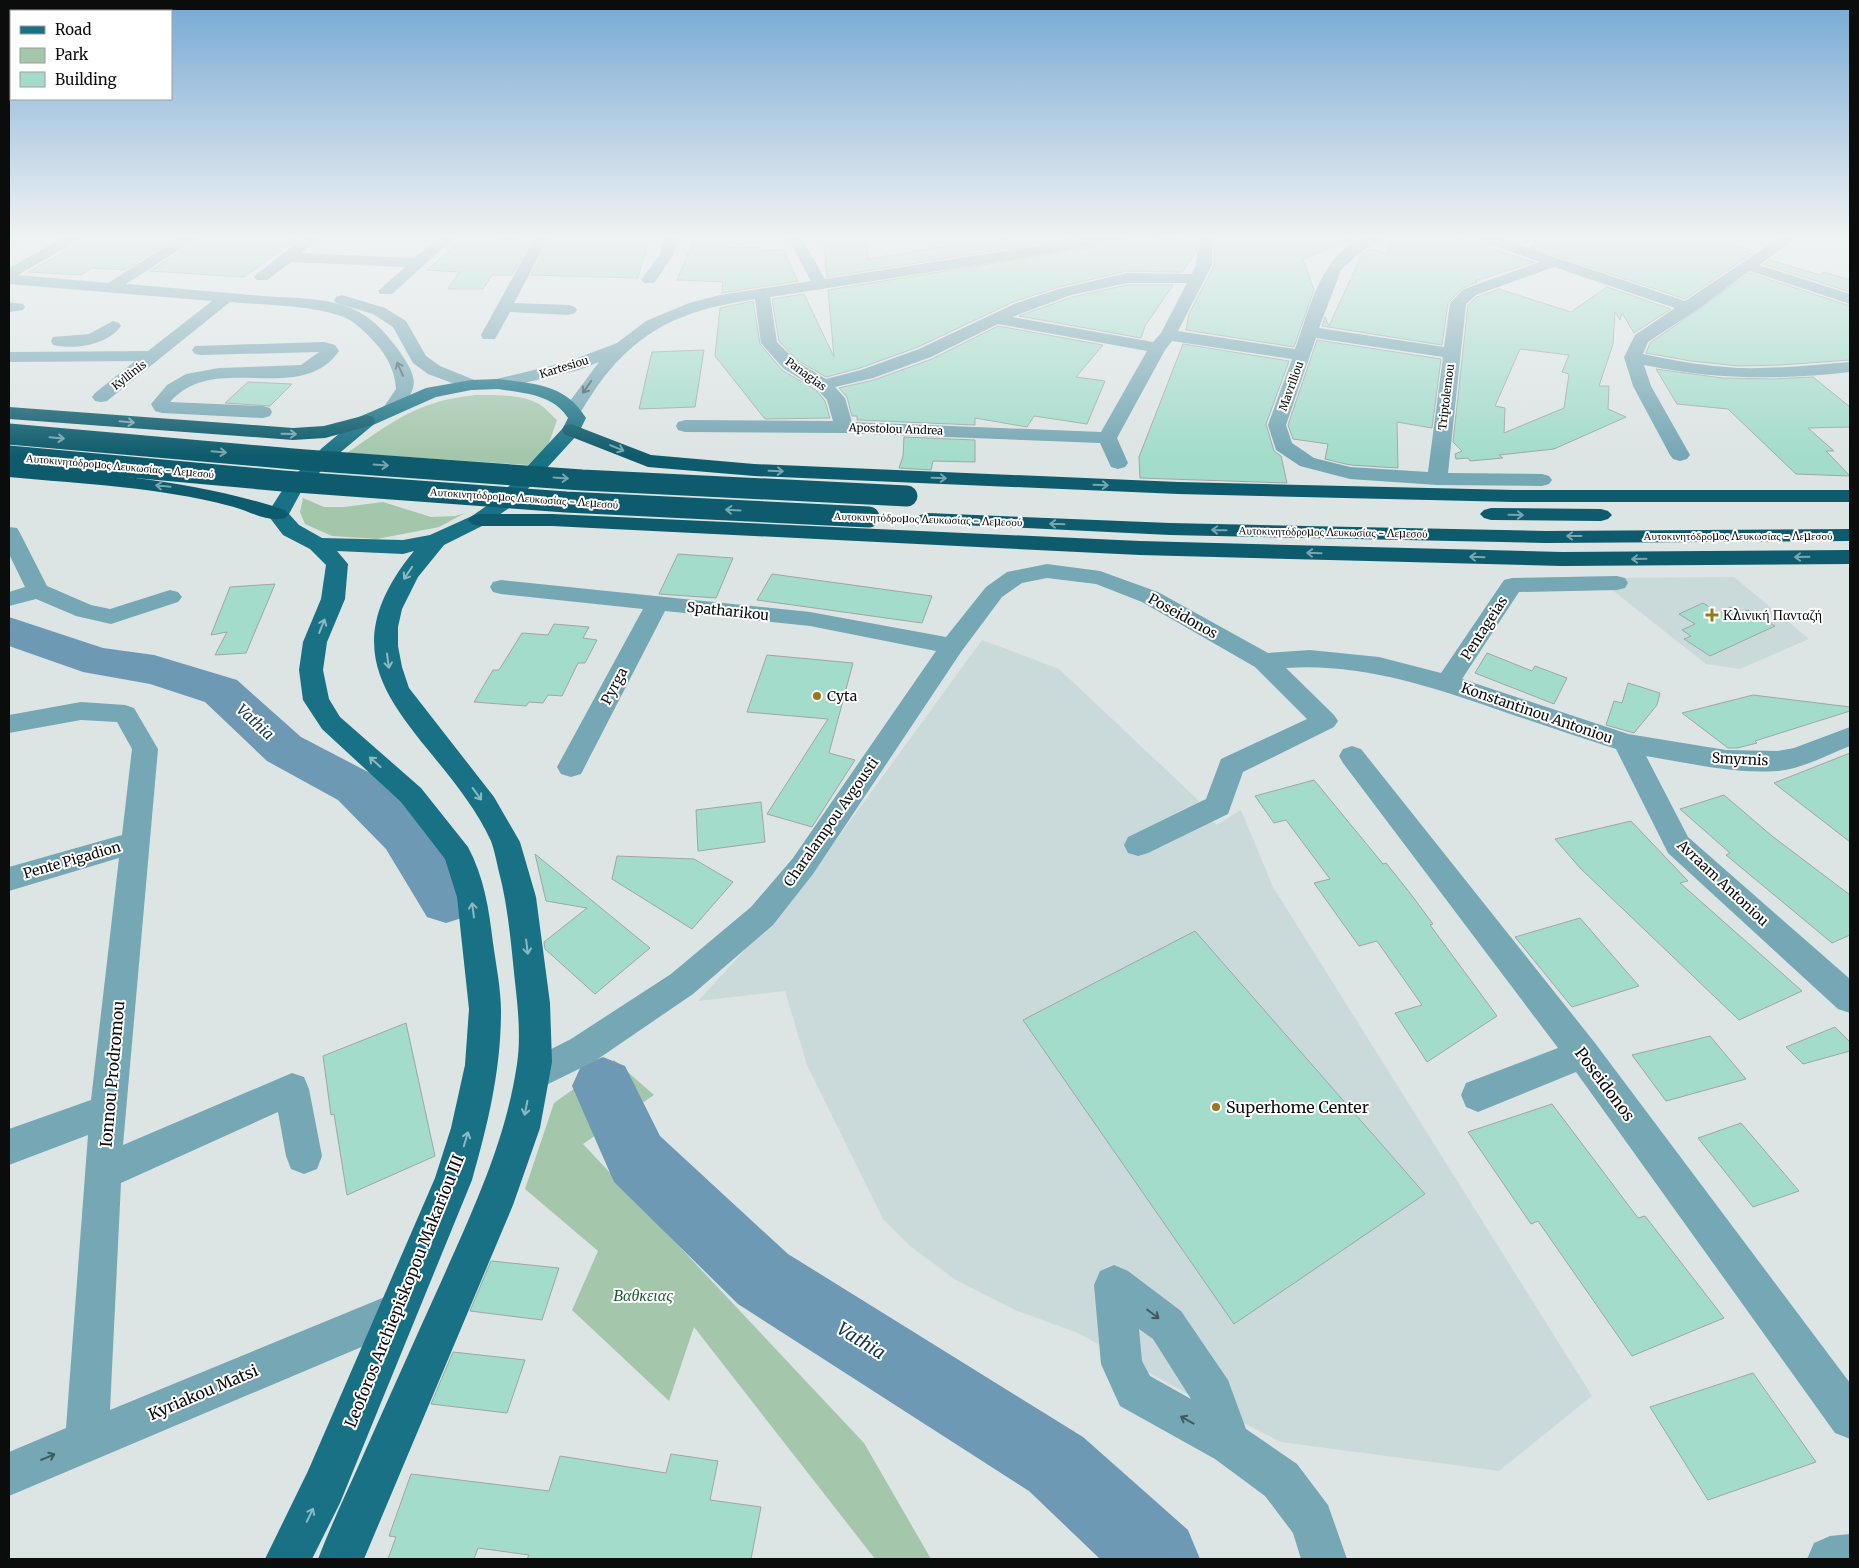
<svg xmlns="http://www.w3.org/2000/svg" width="1859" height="1568" viewBox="0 0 1859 1568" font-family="Merriweather,serif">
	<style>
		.built { fill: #cadada }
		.green { fill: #a4c7ac }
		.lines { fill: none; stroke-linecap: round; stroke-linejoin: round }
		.river { fill: #6e99b5; fill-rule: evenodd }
		.building { fill: #a3dcca; stroke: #a0a6a4; fill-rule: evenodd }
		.minor { fill: #76a7b4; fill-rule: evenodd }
		.major { fill: #187184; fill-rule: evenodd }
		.highway { fill: #0d5b6c; fill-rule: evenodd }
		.highway-bridge { stroke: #0d5b6c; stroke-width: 21 }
		.oneway { stroke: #405a60 }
		.oneway2 { stroke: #7aa5ae }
		.oneway3 { stroke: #8cb8c2 }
		.poi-dot { fill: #977821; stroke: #fff; stroke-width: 2 }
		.labels { text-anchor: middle; stroke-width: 4; stroke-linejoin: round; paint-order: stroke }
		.far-street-label { font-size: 11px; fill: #0b0d0d; stroke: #fff }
		.street-label { font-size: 14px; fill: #0b0d0d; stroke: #fff }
		.poi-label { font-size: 14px; fill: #0b0d0d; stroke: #fff; text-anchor: start }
		.water-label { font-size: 15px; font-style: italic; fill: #11354a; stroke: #fff }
		.near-street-label { font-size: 16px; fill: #0b0d0d; stroke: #fff }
		.near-poi-label { font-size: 16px; fill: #0b0d0d; stroke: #fff; text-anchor: start }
		.near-park-label { font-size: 16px; font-style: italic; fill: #185931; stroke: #fff }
		.near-water-label { font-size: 18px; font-style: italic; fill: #11354a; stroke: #fff }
	</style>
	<rect width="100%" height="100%" fill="#dde4e4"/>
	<!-- built -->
	<path class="built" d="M1734,577l75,62 -69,30 -34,-5 -109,-86z
		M982,640l77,29 137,129 20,27 25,-15 32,77 319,509 -93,75 -218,-29 -88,-45 -115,-64 -63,-23 -59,-30 -46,-34 -27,-27 -76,-154 -22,-74 -87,10 101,-110z"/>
	<!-- green -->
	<path class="green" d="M476,395c20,0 45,-1 63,9 7,4 12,11 18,16l-11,31 -18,14 -181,-12c47,-32 70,-52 129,-58z
		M303,498l21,9h20l39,-5 48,15 24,-1 10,-3 -26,14 -62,12 -45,-3 -27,-12 -5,-12z
		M614,1060l40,35 -71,49 281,299 67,116h-56l-181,-232 -25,74 -97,-91 26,-59 -73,-62 29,-86z"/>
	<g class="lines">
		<!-- river -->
		<path class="river" d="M9,617l94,31 51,7 83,25 64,57 71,37 50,47 43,64 8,16 -8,16 -19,6 -19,-6 -41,-68 -48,-49 -71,-39 -62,-59 -55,-18 -67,-12 -74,-26z
			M603,1057l22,9 35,70 128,118 295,183 105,93 12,29h-100l-71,-68 -291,-187 -124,-122 -42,-96 9,-20z"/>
	</g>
	<!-- building -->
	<path class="building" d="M91,237h86l-52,33 -33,-2 -11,7 -53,-3z
		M198,237h96l-4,2h6l-52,38 -94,-6 45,-29z
		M466,237h7l58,4 -19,34h-20l-9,14h-35l11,-17 -32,-2z
		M569,237h80l-11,41 -107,-3 17,-32 16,1z
		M694,237h34l-2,11 33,-1 -1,5 25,-3 15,32 -76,12 1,-11 -46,-2 15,-35z
		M823,237h41l5,22 83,-14 76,-8h55l-256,40z
		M1126,237l71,4 -1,11 -14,20 -55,-1 -68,16 -46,15 -95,45 -58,21 -34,9 -29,-17 -18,-19 -7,-42 32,-5 30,63 -6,-67 289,-47 7,-2z
		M1215,237h140l-52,22 11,31 -20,57 -108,-17 3,-16 25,-48z
		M1405,237h48l81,25 -59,19 2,1 -14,6 -15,15 -6,42 -120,-19 3,-9 4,9 33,-72 8,-5 16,5 6,-14 6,1z
		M1555,237h148l49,13 -4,3 4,1 -67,45 -155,-52z
		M1770,260l50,15 4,-3 26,8v12l-87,-28z
		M1750,273l100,33v54l-70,5 -42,1 -47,-5 -45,-8 4,-10z
		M1127,285h46l-28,41 -4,12 -122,-22 53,-19z
		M1607,287l64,22 -37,24 -12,-20 -2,7 -5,-8 -2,32 -14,42h10l-1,23 18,8 -72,32 -55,6 4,3 -33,3 -2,-3 -12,1 -1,-5 7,-3 -9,-9 15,-137 9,-8 22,-8 72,23zM1520,349l49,6 -7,17 7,2 -5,34 -60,25 1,-25 -10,-2z
		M753,301l7,43 23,27 33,19 9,11 5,17 -65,1 -50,-63 5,-48z
		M998,326l105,19 -27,32 29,4 -18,43 -53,-8 -7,11 -52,-9v7l-118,-5v-4h-5l-5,-19 -8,-9 35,-8 58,-21z
		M1317,340l124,19 -9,69 -35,-6 1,46 -48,-3 -25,-6 3,-15 -35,-5 -5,-14z
		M1183,344l106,17 -23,63 8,27 7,5 6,27 -147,-5 -1,-21z
		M704,350l-9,57 -56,2 13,-57z
		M1656,369l66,9 50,1 41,-2 37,30v20l-42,1 26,23h-8l24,25 -54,-2 -68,-65 -51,-5z
		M248,382l44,2 -22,22 -45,-3z
		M904,437l71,3v22l-42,-1 -2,9 -32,-2 4,-12z
		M678,554l55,4 -17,40 -57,-4z
		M772,574l160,22 -10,27 -165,-23z
		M275,584l-29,69 -31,2 12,-23 -16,3 19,-48z
		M1703,603l16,10 12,-6 10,6 7,-3 27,16 -65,30 -26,-17 7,-3 -9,-6 13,-6 -16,-10z
		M554,624l35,3 -6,11 14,2 -12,23h-7l-16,33 -14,-1 -5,8 -14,-1 -3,4 -52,-4 19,-32h6l23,-37 26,2z
		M1487,653l45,18 3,-5 32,12 -13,26 -79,-31z
		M767,655l86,8 -24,90 26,7 -43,67 -45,-13 61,-95 -81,-7z
		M1628,683l32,10 -3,12 -23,28 -28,-8 8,-24 8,2z
		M1753,695l97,12v4l-95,30 2,2 -20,5h-9l-46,-35z
		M1850,753v89l-76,-59z
		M1314,780l69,84 3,-1 24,30 23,31 -3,1 67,91 -70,46 -32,-49 27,-8 -45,-64 -18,5 -45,-63 16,-4 -44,-59 -12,3 -19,-27z
		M1724,795l48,41 78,59v40l-18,8 -106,-88 4,-2 -50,-44z
		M761,802l4,40 -67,9 -2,-41z
		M1631,821l57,60 -8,2 122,108 -63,29 -159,-152 -25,-29z
		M535,854l115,94 -55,46 -50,-45 -1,-7 43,-34 -41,-7z
		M617,856l77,3 39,23 -41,47 -80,-50z
		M1580,918l59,68 -67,21 -57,-70z
		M1195,931l230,263 -191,130 -211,-304z
		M406,1023l29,133 -88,39 -13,-81 -3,1 -8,-59z
		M1835,1027l15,15v9l-47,13 -17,-17z
		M1710,1036l36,43 -80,22 -34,-46z
		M1552,1104l86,114 7,-2 79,102 -92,38 -94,-135 -7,3 -63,-92z
		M1741,1123l58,68 -46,16 -55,-69z
		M491,1261l68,7 -17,52 -72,-9z
		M453,1352l72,8 -18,53 -76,-9z
		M1753,1373l63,89 -108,38 -58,-93z
		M671,1454l47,7 -8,39 51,7 -10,52h-224l2,-4 -51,-7 -4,11h-86l8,-22 -7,-1 22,-62 138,17 11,-35 106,17z"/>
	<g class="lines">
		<!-- minor -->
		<path class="minor" d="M64,237h17l-2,3 -61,35 90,8 72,-46h16l-2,3 -68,44c46,4 91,8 136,12 31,2 69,1 97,16 17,9 30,25 41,40 19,28 18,34 -1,60l-7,2 -7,-2 -2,-4 13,-19c-1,-16 -7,-29 -17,-42 -9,-10 -19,-21 -31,-28 -28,-14 -86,-14 -118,-17l-123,99 -6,1 -6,-1 -3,-4 3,-4 40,-32 -126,1v-10l139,-1 64,-50 -203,-17v-16z
			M304,237h16l-19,16 113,5 26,-21h15l-63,57h-12l-2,-3 27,-24 -114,-5 -24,18h-10l-3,-3 3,-3z
			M535,237h14l-35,66 55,2 6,2 2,3 -2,3 -6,2 -59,-3 -15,27h-12l-2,-4z
			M664,237h14l-4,17 -20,29h-10l-3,-3 19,-26z
			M787,237h14l24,42 269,-42h30l-2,3 -5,1 -90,16 -257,40 7,45 19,19 30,18 35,-9 58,-21 95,-45 45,-15 68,-16 65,1 4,-9 3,-28h14l-1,28 -34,66 117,18c16,-43 30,-116 89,-112l-28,19 -15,14 -22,58 125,19 6,-44 14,-14 76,-27 -62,-22 -2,-3h20l189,64 96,-64h16l-38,28 91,29v10l-100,-33 -55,40 -47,31 -5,12c32,7 63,12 95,14 38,1 75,-3 112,-6v10c-73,8 -133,8 -206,-7l7,21 39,69 -3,4 -7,2 -7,-2 -3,-4 -37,-69 -9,-29 11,-22 40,-27 -121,-41 -78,28 -10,9 -18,169 94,1 7,2 3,4 -3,4 -7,2 -105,-1 -87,-6 -50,-13 -24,-16 -8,-25 24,-66 -120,-18 -7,9 -48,88 11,25 -3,4 -7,2 -7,-2 -11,-24 -256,-10 -159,-1 -7,-2 -2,-4 2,-4 7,-2 148,1 -6,-21 -10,-11 -33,-20 -23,-26 -6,-44c-62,10 -105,23 -147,73 -11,13 -19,27 -28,41l-7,2 -7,-2 -2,-4 35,-47 -20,8 -81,19 -6,-1 -3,-4 3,-4 75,-18 50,-19 29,-22 43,-18 31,-8 91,-14zM1127,283h60l-26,50 -8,9 -141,-25 59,-22zM998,324l149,27 -46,81 -249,-10 -7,-24 -10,-11 38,-9 58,-21zM1316,338l127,19 -15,115 -78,-5 -36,-9 -22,-15 -6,-18z
			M342,295l43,13 21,13 20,35 14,10 37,15 3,4 -3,4 -6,1 -43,-16 -15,-11 -20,-36 -20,-13 -37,-11 -2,-3 2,-3z
			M9,302l14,2 2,3 -2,3 -14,2z
			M113,321l6,2 2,3c-13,19 -47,24 -68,19l-2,-4 2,-4 36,-3z
			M324,342l11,3 4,6c-39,56 -124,-1 -169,51l93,4 7,2 2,4 -2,4 -7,2 -101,-5 -7,-2 -4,-7 16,-19 19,-11 33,-6 82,-3 18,-13 -118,3 -6,-1 -3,-4 3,-4z
			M9,527l8,1 3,5 27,53 44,19 19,4 60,-19 8,2 4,5 -4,5 -67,22 -35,-8 -40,-17 -27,7v-14l16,-5 -16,-33z
			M1047,564l53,7 58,21 110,61 42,-3 69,7 62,16 63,-93 8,-2 105,-2 8,2 3,5 -3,5 -8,2 -98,2 -57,87 166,55 98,16 52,1 16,-3 56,-21v19c-23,9 -48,23 -73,25 -44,3 -88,-8 -131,-15l42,81 162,142v34l-12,-4 -170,-156 -52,-104c-41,-13 -82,-27 -123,-41 -67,-23 -135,-45 -207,-40l48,47 4,6 -4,6 -91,45 -15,42 -80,39 -10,3 -10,-3 -4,-8 4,-8 78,-38 15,-40 86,-40 -52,-52 -113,-65 -46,-18 -49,-6 -25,5 -20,14 -41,55 -148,222 -40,51 -80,69 -98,67 -63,31 -12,-5 -5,-11 5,-11 51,-26 100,-65 80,-67 42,-49 143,-207 -126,-25 -145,-15 -84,163 -10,3 -10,-3 -4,-7 86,-158 -142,-15 -8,-2 -3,-5 3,-5 8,-2 309,32 136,25 40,-50 21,-15z
			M81,702l44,3 9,3 24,41 -35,396 169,-72 12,4 5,12 13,67 -5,13 -13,5 -13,-5 -5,-13 -8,-44 -157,71 -11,227 287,-118 14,6 6,14 -6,14 -402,170v-44l57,-24 22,-293 -79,30v-36l82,-29 28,-242 -110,33v-24l113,-32 10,-86 -15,-27 -36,-2 -72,13v-18z
			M1352,746l9,3 234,294 255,340v56l-15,-6 -259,-361 -98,40 -12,-5 -5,-12 5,-12 92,-35 -215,-285 -4,-7 4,-7z
			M1114,1265l14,6 53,40 47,69 18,49 51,35 31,41 19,54h-46l-8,-26 -28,-37 -50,-37 -95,-53 -19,-42 -7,-79 6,-14zM1139,1329l14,10 38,60 -41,-23 -8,-15z
			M1850,1534v25h-43l7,-16 16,-7z"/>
		<!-- major -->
		<path class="major" d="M498,379c37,5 67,5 88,39l-8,16 -66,72 -26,18 -42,21 -26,32 -16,32 -4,18v19l4,21 7,21 85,109 26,45 16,55 14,106 2,59 -12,66 -27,77 -149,354h-46c13,-34 29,-67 44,-101 26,-58 52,-117 79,-176 31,-70 65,-141 76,-218 4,-26 1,-56 -2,-82 -4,-39 -7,-77 -17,-114 -2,-9 -4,-19 -7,-27 -50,-108 -183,-161 -77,-290l-11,3 -66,-3 11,13 -3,35 -18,43 -4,28 6,29 11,18 81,71 47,59c16,30 21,62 25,96 3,22 8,46 8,68 0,59 -13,113 -29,169l-132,323 -28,56h-47l43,-88 127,-293 16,-50 14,-63 4,-56 -12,-112 -12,-38 -20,-26 -24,-31 -79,-73 -19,-29 -4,-30 4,-28 18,-43 5,-34 -16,-16 -27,-14 -16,-21 20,-31 35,-35 37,-31 67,-29 45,-8zM498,389c25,4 55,5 70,29l-5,10 -65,70 -26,18 -42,19 -27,5 -81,-2 -23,-13 -10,-11 13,-24 34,-34 37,-31 63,-28 35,-7z"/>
		<!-- highway -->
		<path class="highway" d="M9,407l284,21 31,-2 42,-11 7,2 2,4 -2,4 -48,13 -32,2 -284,-21z
			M571,424l80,31 103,9 424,18 336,8h336v12h-336l-336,-8 -424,-18 -106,-9 -84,-33 -2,-4 2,-4z
			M9,465c94,9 186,15 276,45l4,4 -4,4c-17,5 -38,-8 -55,-12 -72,-19 -147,-22 -221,-29z
			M1491,508l110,1 7,2 4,4 -4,4 -7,2 -110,-1 -7,-2 -4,-4 4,-4z
			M927,513l243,10 375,8 305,-2v12l-305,2 -375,-8 -250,-12 -4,-4 4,-4z
			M479,514h73l588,27 422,11 288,-2v14l-288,2 -422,-11 -588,-29h-73l-7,-2 -4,-4 4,-4z"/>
		<!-- highway-bridge -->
		<path class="highway-bridge" d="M9,434l296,26 277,20 325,16
			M9,456l274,25 283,21 303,15"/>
	</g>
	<!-- one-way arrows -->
	<defs><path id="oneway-shaft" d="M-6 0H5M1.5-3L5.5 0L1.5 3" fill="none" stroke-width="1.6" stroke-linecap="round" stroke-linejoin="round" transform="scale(1.25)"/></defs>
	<g class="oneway">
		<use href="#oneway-shaft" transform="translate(400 369) rotate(-114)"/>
		<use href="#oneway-shaft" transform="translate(587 387) rotate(125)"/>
		<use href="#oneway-shaft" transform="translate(1153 1314) rotate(37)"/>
		<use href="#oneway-shaft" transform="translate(1187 1420) rotate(-151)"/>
		<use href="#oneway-shaft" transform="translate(48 1457) rotate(-23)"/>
	</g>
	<g class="oneway2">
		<use href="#oneway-shaft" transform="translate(127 422) rotate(5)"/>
		<use href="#oneway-shaft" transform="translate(289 434) rotate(1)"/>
		<use href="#oneway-shaft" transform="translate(57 438) rotate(5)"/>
		<use href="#oneway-shaft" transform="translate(617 448) rotate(23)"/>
		<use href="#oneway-shaft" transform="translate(219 452) rotate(5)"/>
		<use href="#oneway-shaft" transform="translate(381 465) rotate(4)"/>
		<use href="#oneway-shaft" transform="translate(776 471) rotate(2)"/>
		<use href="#oneway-shaft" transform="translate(561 478) rotate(4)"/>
		<use href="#oneway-shaft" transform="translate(939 478) rotate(2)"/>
		<use href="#oneway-shaft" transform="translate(1101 485) rotate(2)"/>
		<use href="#oneway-shaft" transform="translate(163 486) rotate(-174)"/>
		<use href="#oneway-shaft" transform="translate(733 510) rotate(-177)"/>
		<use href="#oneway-shaft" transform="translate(1516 515) rotate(1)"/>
		<use href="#oneway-shaft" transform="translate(1057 524) rotate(-178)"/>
		<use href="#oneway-shaft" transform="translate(1219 530) rotate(-179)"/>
		<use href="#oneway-shaft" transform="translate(1574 536) rotate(180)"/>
		<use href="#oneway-shaft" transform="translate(1314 553) rotate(-178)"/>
		<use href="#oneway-shaft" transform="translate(1477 557) rotate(-178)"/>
		<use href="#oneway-shaft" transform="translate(1802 557) rotate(179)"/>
		<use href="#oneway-shaft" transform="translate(1639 559) rotate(179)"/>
	</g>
	<g class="oneway3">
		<use href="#oneway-shaft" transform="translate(408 573) rotate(124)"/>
		<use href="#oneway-shaft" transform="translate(322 626) rotate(-68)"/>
		<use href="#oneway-shaft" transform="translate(388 661) rotate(82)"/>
		<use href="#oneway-shaft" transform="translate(375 762) rotate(-138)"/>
		<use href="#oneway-shaft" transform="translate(477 794) rotate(54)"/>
		<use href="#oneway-shaft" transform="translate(473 910) rotate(-97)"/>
		<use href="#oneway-shaft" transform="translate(527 947) rotate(83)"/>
		<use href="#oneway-shaft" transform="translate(526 1108) rotate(101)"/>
		<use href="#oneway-shaft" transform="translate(466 1139) rotate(-73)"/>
		<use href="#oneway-shaft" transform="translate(310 1515) rotate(-64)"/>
	</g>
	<!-- sky -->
	<linearGradient id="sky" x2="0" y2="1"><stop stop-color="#77a9d4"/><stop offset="0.52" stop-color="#f0f3f3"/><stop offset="1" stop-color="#f0f3f3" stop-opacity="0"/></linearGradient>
	<rect width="1859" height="456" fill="url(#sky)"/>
	<!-- markers -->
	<g class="poi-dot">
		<path d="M1709.5 607.5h5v5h5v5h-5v5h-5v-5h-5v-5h5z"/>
		<circle cx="817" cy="696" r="5"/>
		<circle cx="1216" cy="1107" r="5"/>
	</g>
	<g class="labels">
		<!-- far-street labels -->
		<g class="far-street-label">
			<text transform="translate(564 367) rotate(-17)" y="4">Kartesiou</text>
			<text transform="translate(806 374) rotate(36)" y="4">Panagias</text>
			<text transform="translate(129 375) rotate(-38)" y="4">Kyllinis</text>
			<text transform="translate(1291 386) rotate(-70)" y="4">Mavriliou</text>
			<text transform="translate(1446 397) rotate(-83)" y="4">Triptolemou</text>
			<text transform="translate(896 429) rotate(2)" y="4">Apostolou Andrea</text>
			<text transform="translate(120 466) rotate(5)" y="4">Αυτοκινητόδρομος Λευκωσίας - Λεμεσού</text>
			<text transform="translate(524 498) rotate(4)" y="4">Αυτοκινητόδρομος Λευκωσίας - Λεμεσού</text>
			<text transform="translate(928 519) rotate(2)" y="4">Αυτοκινητόδρομος Λευκωσίας - Λεμεσού</text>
			<text transform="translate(1333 532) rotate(1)" y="4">Αυτοκινητόδρομος Λευκωσίας - Λεμεσού</text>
			<text x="1738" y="540">Αυτοκινητόδρομος Λευκωσίας - Λεμεσού</text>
		</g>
		<!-- street labels -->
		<g class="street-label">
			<text transform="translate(728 611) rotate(6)" y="5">Spatharikou</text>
			<text transform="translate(1183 616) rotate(29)" y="5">Poseidonos</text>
			<text transform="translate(1484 628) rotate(-57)" y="5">Pentageias</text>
			<text transform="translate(614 686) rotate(-62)" y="5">Pyrga</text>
			<text transform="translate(1537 713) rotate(19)" y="5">Konstantinou Antoniou</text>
			<text transform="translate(1740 759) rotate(3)" y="5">Smyrnis</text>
			<text transform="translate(831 822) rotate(-55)" y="5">Charalampou Avgousti</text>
			<text transform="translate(72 860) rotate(-16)" y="5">Pente Pigadion</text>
			<text transform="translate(1723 883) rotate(43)" y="5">Avraam Antoniou</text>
		</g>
		<!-- poi labels -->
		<g class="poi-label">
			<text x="1723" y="620">Κλινική Πανταζή</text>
			<text x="827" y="701">Cyta</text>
		</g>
		<!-- water labels -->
		<g class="water-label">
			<text transform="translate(255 722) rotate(43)" y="5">Vathia</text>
		</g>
		<!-- near-street labels -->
		<g class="near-street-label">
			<text transform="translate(112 1074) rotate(-85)" y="6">Ionnou Prodromou</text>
			<text transform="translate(1605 1084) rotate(53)" y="6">Poseidonos</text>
			<text transform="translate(404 1291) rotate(-68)" y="6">Leoforos Archiepiskopou Makariou III</text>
			<text transform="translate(203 1392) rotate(-23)" y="6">Kyriakou Matsi</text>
		</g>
		<!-- near-poi labels -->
		<g class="near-poi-label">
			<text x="1226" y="1113">Superhome Center</text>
		</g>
		<!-- near-park labels -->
		<g class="near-park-label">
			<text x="643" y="1301">Βαθκειας</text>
		</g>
		<!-- near-water labels -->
		<g class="near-water-label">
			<text transform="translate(861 1341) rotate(32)" y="6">Vathia</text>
		</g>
	</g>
	<!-- border -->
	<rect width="1859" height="1568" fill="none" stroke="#0b0d0d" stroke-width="20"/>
	<!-- legend -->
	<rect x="10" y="10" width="162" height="90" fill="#ffffff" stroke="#9d9e9e"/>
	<rect x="20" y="26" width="25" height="8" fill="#187184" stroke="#9d9e9e"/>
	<text x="55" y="35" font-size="15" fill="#0b0d0d">Road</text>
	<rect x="20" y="48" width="25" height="15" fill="#a4c7ac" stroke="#9d9e9e"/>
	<text x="55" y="60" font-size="15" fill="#0b0d0d">Park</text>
	<rect x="20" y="72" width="25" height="15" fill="#a3dcca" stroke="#9d9e9e"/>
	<text x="55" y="85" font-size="15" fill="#0b0d0d">Building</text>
</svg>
